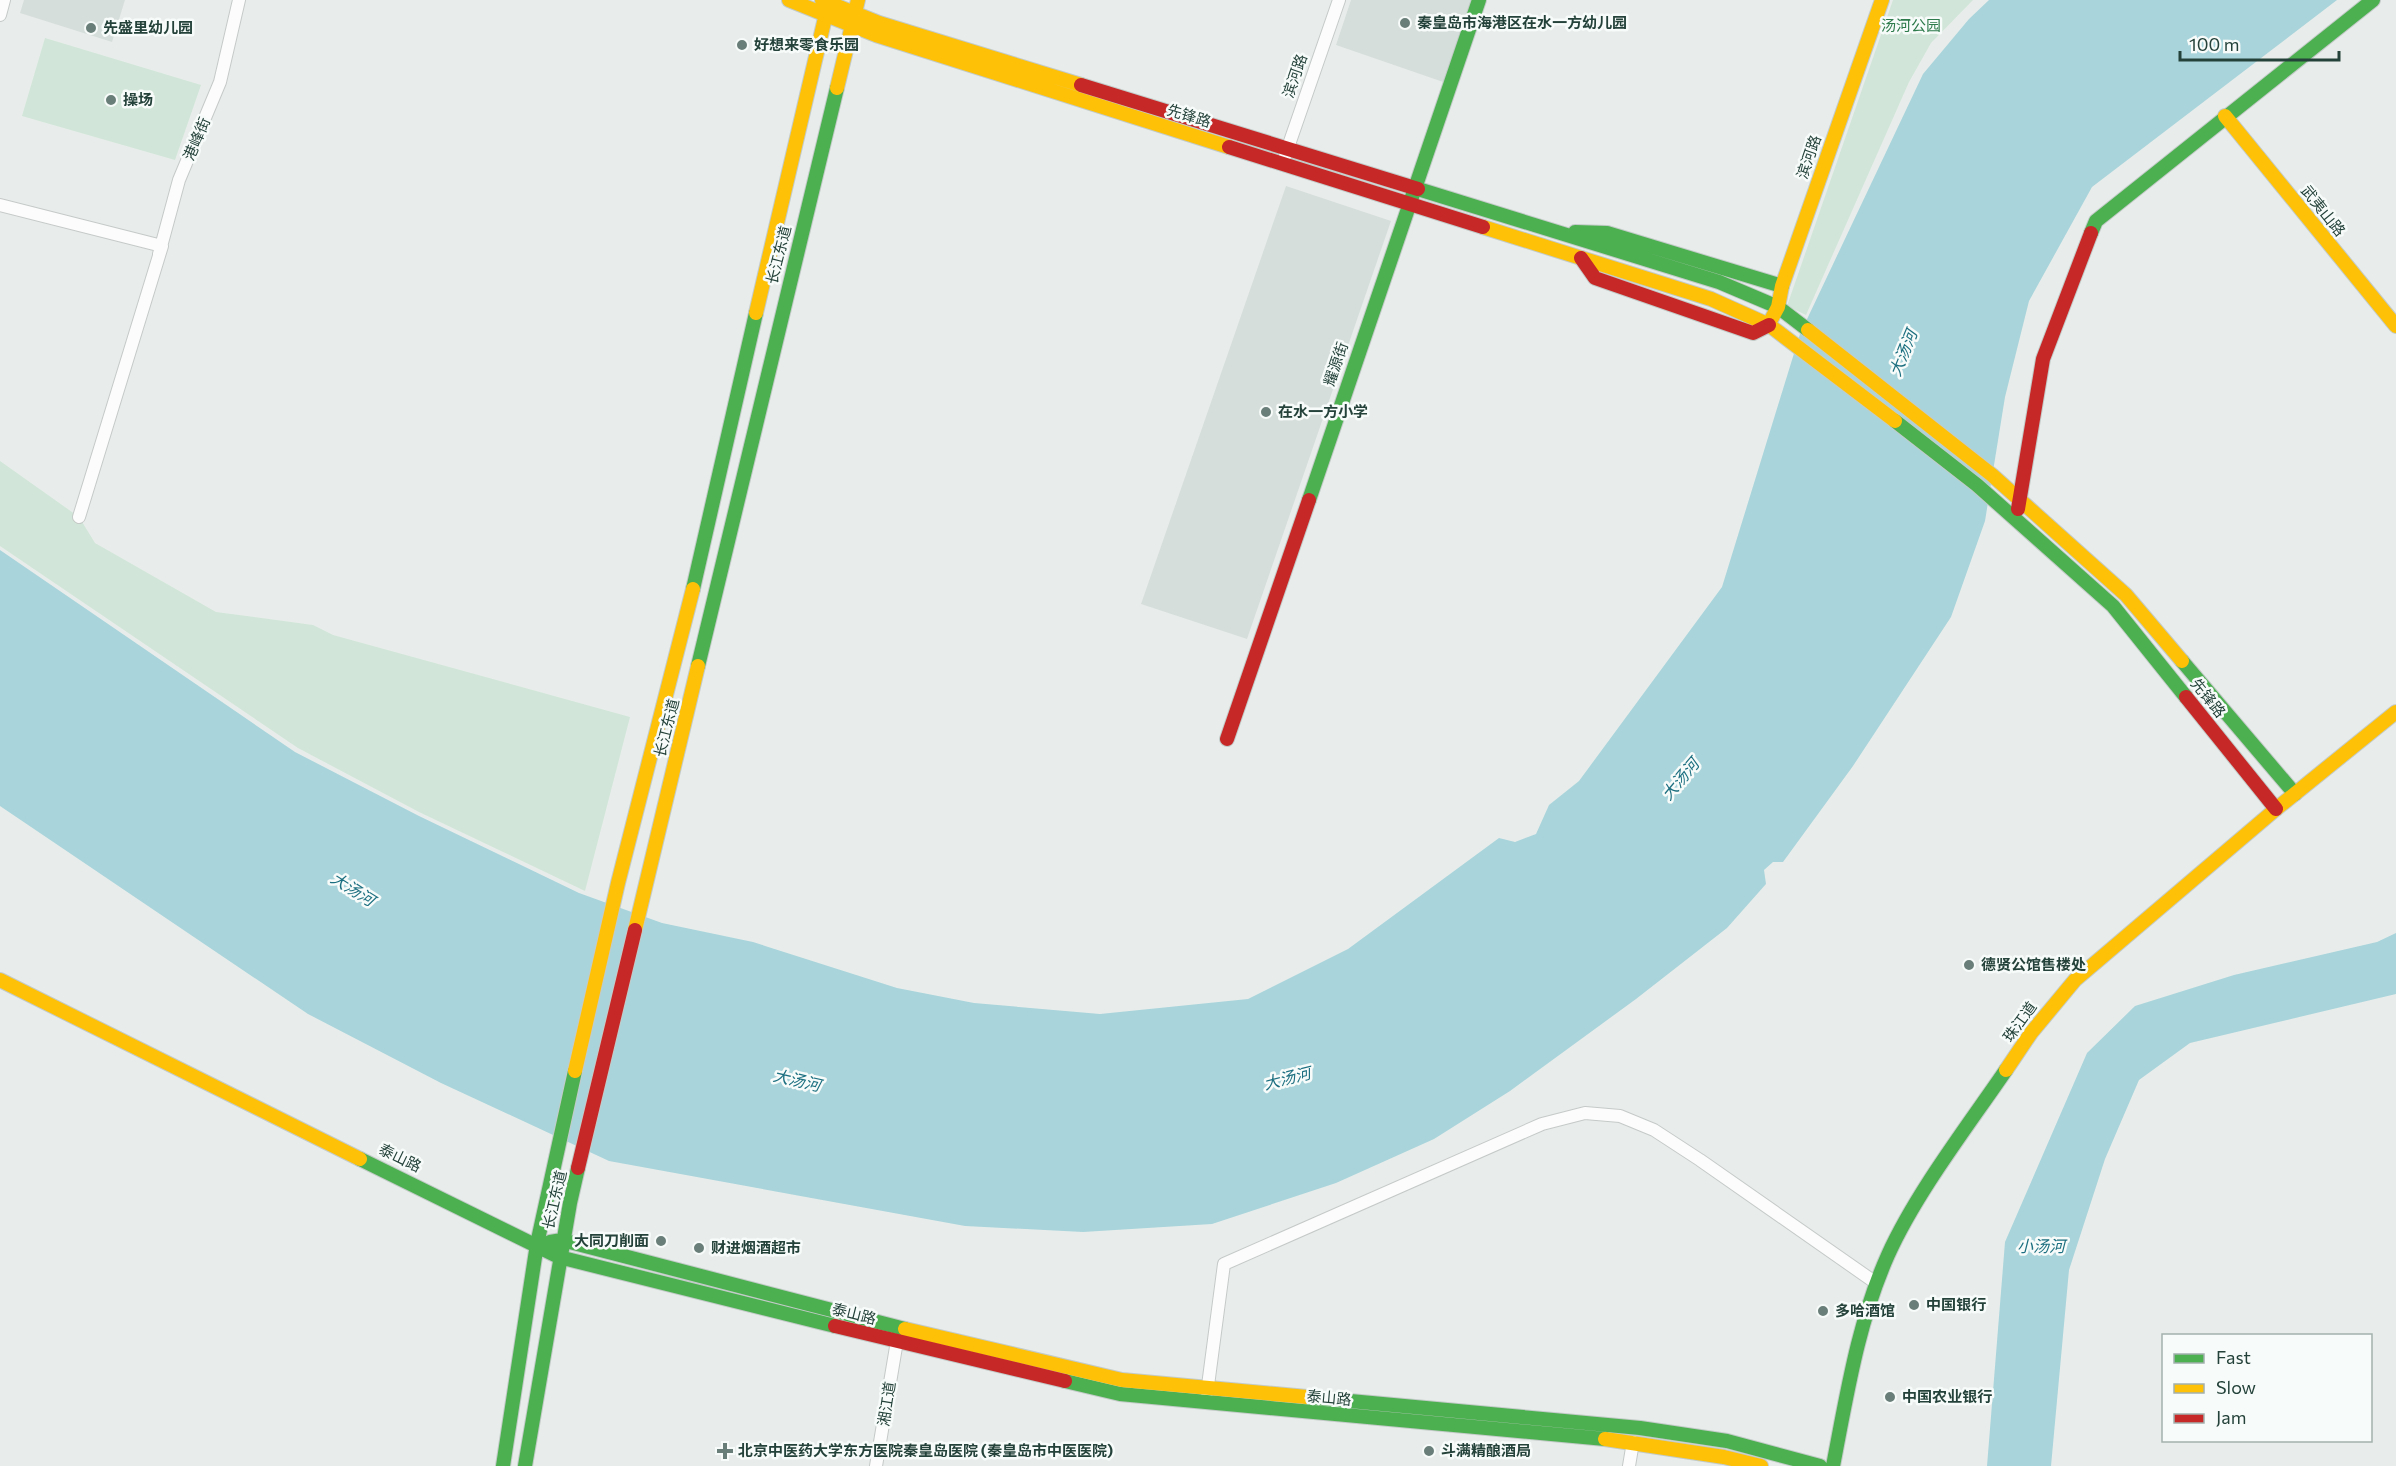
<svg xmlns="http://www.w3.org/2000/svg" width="2396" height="1466" viewBox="0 0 2396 1466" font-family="Commissioner,'Noto Sans SC',sans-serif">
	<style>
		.built { fill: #d6dedb }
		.green { fill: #d1e6d8 }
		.water { fill: #a9d4db }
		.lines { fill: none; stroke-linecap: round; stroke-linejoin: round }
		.street-casing { stroke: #c5cac8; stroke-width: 14 }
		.fast-casing { stroke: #c3cbc8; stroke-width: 16 }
		.slow-casing { stroke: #c3cbc8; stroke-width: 16 }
		.jam-casing { stroke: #c3cbc8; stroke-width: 16 }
		.street { stroke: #fcfcfc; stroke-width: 12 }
		.fast { stroke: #4caf50; stroke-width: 14 }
		.slow { stroke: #ffc107; stroke-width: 14 }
		.jam { stroke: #c62828; stroke-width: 14 }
		.poi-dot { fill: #697e78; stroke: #f7fbf9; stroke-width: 2 }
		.labels { text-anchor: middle; stroke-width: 5; stroke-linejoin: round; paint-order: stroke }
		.poi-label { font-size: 15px; font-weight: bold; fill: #24423a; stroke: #f7fbf9; text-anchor: start }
		.park-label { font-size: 15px; fill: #2d7a4b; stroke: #f7fbf9 }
		.street-label { font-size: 15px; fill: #24423a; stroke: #f7fbf9 }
		.water-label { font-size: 16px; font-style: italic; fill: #1c6f80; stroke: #f7fbf9 }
	</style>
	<rect width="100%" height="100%" fill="#e8edeb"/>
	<!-- built -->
	<path class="built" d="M24,0h101l-13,42 -92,-29z
		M1351,0h124l-29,83 -110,-38z
		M1286,186l105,35 -144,418 -106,-35z"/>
	<!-- green -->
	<path class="green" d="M1893,0h80l-42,43 -22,39 -103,233 -19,-9z
		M45,38l156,47 -26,75 -153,-44z
		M0,461l79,56 16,26 121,69 97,13 20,10 297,82 -45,174 -166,-79 -121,-64 -298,-202z"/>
	<!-- water -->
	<path class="water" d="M1989,0h348l-245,187 -63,114 -24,96 -20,124 -34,96 -98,149 -70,96h-10l-9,8 2,14 -39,44 -91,71 -126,92 -76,48 -98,44 -124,41 -129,8 -118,-6 -356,-65 -168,-78 -133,-69 -308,-208v-256l295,202 124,64 160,77 83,30 91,19 144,46 77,15 126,11 148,-15 100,-50 151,-111 16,4 21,-8 13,-29 30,-24 143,-194 78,-253 123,-260 46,-55z
		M2396,933v61l-206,49 -51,37 -34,79 -36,111 -18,196h-64l18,-224 82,-189 48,-47 99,-31 143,-33z"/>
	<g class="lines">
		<defs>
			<path id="street" d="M0,15l4,-15
				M1285,156l54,-156
				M0,205l162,41 -83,271
				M159,254l20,-74 41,-98 19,-82
				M1207,1393l17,-129 318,-140 43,-11 35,3 34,14 46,30 176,123
				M876,1466l21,-125
				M1629,1466l4,-24"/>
			<path id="fast" d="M1418,189l301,93 59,25 30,23
				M1575,232l32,1 175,53
				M2091,233l5,-12 277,-221
				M1895,421l82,64 136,121 73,91
				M1309,500l170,-500
				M693,589l63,-276
				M2182,661l113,133
				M698,666l139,-578
				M360,1159l199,98 276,69
				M550,1242l12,-2 343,89
				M1065,1381l55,13 485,45
				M1307,1397l333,31 87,13 93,25
				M503,1466l34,-222 38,-173
				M525,1466l45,-263 8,-35
				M1833,1466c14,-72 25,-144 55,-211 28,-62 79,-128 118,-185"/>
			<path id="slow" d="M789,0l87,35 353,112
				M822,0l57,23 202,62
				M837,88l21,-88
				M2225,116l171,210
				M1483,227l228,72 58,26 126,96
				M756,313l72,-308
				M1772,318l6,-11 4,-21 100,-286
				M1808,330l184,145 134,120 56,66
				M635,930l63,-264
				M0,980l360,179
				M2006,1070l25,-37 44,-53 201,-171 120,-97
				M575,1071l43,-188 75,-294
				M905,1329l217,51 185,17
				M1605,1439l119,18 37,9"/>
			<path id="jam" d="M1081,85l337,104
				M1229,147l254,80
				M1581,258l14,20 158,55 16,-8
				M2018,509l25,-150 48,-126
				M2186,697l90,112
				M1227,739l82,-239
				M578,1168l57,-238
				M835,1326l230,55"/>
		</defs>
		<!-- street casing -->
		<use href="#street" class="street-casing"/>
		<!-- fast casing -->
		<use href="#fast" class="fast-casing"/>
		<!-- slow casing -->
		<use href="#slow" class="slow-casing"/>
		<!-- jam casing -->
		<use href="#jam" class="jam-casing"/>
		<!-- street -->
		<use href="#street" class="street"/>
		<!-- fast -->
		<use href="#fast" class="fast"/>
		<!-- slow -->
		<use href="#slow" class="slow"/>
		<!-- jam -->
		<use href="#jam" class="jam"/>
	</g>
	<!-- markers -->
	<g class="poi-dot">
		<circle cx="1405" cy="23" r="6"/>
		<circle cx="91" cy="28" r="6"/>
		<circle cx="742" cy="45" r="6"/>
		<circle cx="111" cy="100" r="6"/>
		<circle cx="1266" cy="412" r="6"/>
		<circle cx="1969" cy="965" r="6"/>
		<circle cx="661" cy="1241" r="6"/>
		<circle cx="699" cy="1248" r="6"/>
		<circle cx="1914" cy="1305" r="6"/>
		<circle cx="1823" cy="1311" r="6"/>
		<circle cx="1890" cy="1397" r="6"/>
		<path d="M722 1442h6v6h6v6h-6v6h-6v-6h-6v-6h6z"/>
		<circle cx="1429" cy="1451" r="6"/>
	</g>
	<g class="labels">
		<!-- poi labels -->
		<g class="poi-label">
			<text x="1417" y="28">秦皇岛市海港区在水一方幼儿园</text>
			<text x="103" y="33">先盛里幼儿园</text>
			<text x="754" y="50">好想来零食乐园</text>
			<text x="123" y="105">操场</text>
			<text x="1278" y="417">在水一方小学</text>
			<text x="1981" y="970">德贤公馆售楼处</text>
			<text x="649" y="1246" text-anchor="end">大同刀削面</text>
			<text x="711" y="1253">财进烟酒超市</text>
			<text x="1926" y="1310">中国银行</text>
			<text x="1835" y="1316">多哈酒馆</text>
			<text x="1902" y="1402">中国农业银行</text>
			<text x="738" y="1456">北京中医药大学东方医院秦皇岛医院 (秦皇岛市中医医院)</text>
			<text x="1441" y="1456">斗满精酿酒局</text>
		</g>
		<!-- park labels -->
		<g class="park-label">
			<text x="1911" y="31">汤河公园</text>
		</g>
		<!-- street labels -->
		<g class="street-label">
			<text transform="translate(1295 76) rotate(-71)" y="5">滨河路</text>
			<text transform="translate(1189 116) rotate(17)" y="5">先锋路</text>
			<text transform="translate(197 139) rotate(-67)" y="5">港峰街</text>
			<text transform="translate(1809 157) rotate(-71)" y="5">滨河路</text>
			<text transform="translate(2323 211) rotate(51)" y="5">武夷山路</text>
			<text transform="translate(779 255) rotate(-76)" y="5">长江东道</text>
			<text transform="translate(1336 364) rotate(-71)" y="5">耀源街</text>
			<text transform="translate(2208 698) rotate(51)" y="5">先锋路</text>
			<text transform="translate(667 728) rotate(-76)" y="5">长江东道</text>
			<text transform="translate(2020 1022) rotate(-54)" y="5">珠江道</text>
			<text transform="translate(400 1158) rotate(26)" y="5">泰山路</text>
			<text transform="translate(555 1200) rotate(-77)" y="5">长江东道</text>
			<text transform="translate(854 1314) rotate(14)" y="5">泰山路</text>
			<text transform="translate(1329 1398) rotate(5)" y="5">泰山路</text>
			<text transform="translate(887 1404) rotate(-81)" y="5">湘江道</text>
		</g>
		<!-- water labels -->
		<g class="water-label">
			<text transform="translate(1903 353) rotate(-68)" y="6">大汤河</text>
			<text transform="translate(1680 779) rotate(-50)" y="6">大汤河</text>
			<text transform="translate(353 889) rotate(32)" y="6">大汤河</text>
			<text transform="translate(1287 1078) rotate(-14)" y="6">大汤河</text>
			<text transform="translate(797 1080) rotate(13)" y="6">大汤河</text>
			<text x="2041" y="1252">小汤河</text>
		</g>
	</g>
	<!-- legend -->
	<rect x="2162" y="1334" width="210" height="108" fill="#f7fbf9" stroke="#a3b1ad" stroke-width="1.5"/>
	<rect x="2174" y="1354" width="30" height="9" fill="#4caf50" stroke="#a3b1ad" stroke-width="1.5"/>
	<text x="2216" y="1364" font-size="18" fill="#24423a">Fast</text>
	<rect x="2174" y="1384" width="30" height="9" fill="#ffc107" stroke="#a3b1ad" stroke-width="1.5"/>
	<text x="2216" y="1394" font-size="18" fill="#24423a">Slow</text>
	<rect x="2174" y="1414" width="30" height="9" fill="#c62828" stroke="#a3b1ad" stroke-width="1.5"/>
	<text x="2216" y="1424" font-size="18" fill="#24423a">Jam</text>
	<!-- scale -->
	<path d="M2180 51v9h159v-9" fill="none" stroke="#24423a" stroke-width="3"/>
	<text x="2189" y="51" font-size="18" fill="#24423a" stroke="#f7fbf9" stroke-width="4.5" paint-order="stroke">100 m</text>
</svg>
